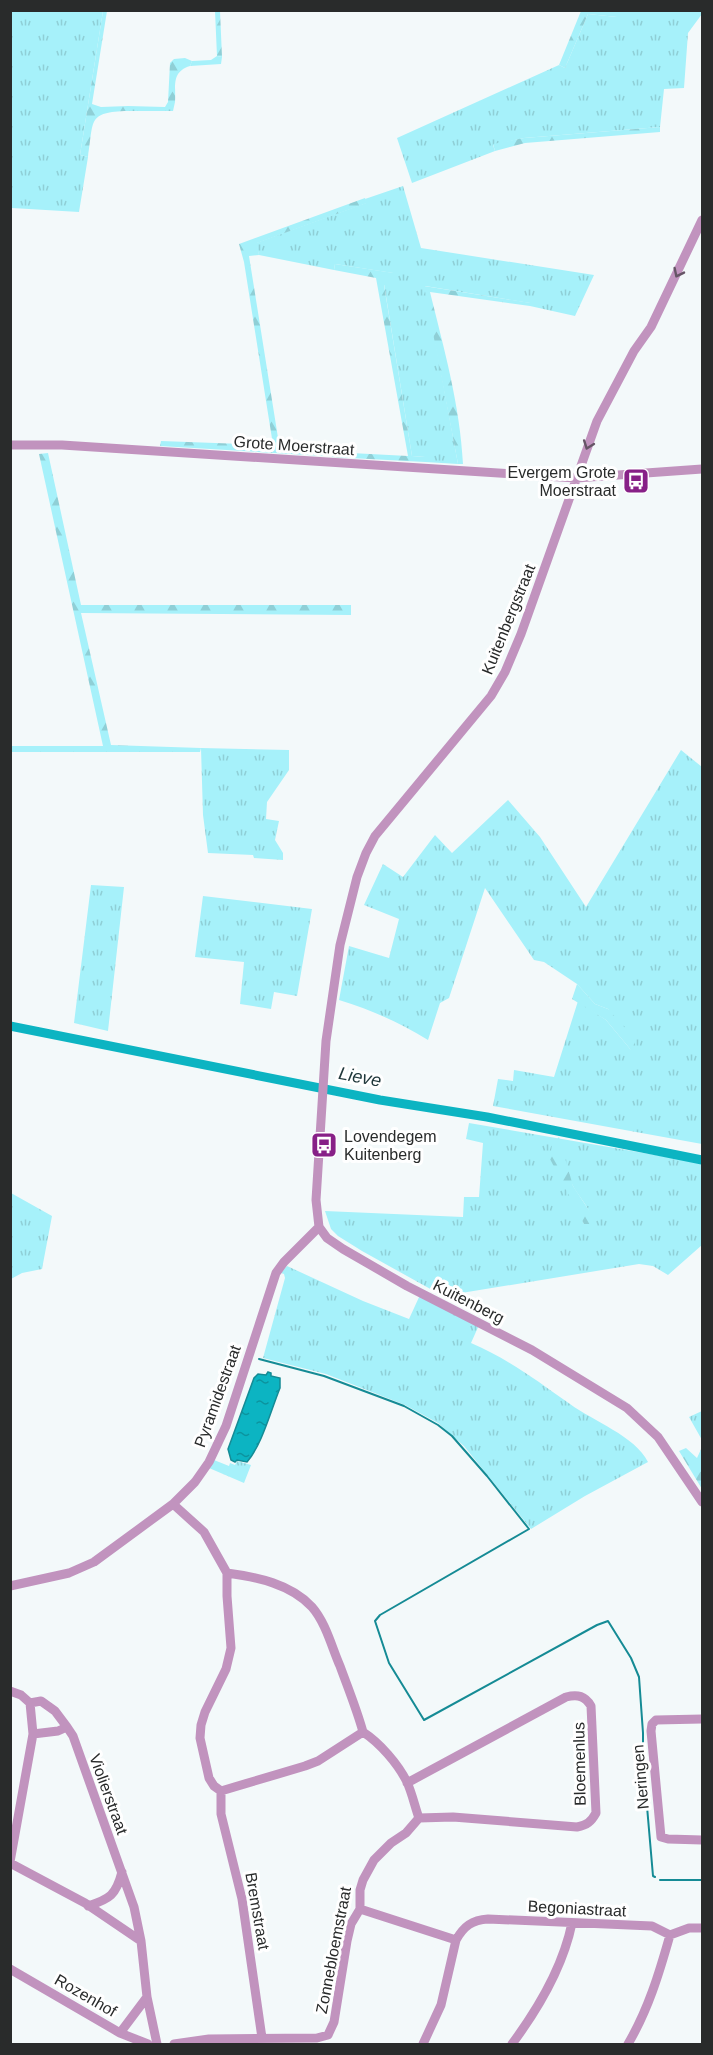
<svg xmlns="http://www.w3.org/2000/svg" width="713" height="2055" viewBox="0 0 713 2055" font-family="Arial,sans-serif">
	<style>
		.grass { fill: url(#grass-tufts); fill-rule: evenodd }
		.forest { fill: url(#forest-firs) }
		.water { fill: url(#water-ripples); stroke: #158b95; stroke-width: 1.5 }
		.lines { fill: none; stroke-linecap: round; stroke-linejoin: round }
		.stream { stroke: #158b95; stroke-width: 2 }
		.canal { stroke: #0cb4c2; stroke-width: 9 }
		.street { stroke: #c193be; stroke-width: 9 }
		.oneway { stroke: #656 }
		.labels { text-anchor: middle; stroke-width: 6; stroke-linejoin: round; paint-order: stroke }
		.street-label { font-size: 16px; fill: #292b2b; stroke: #fff }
		.poi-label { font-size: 16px; fill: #292b2b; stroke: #fff; text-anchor: end }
		.water-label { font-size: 18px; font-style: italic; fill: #20383b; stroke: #fff }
	</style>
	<defs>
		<pattern id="grass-tufts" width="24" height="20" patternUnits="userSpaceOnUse" patternTransform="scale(1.5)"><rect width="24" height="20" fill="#a6f1fa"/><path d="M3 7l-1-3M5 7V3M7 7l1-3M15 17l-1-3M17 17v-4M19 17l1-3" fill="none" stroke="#8fcfd6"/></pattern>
		<pattern id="forest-firs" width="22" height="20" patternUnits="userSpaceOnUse" patternTransform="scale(1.5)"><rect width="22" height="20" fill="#a6f1fa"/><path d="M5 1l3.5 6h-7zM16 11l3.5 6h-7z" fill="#8fcfd6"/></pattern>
		<pattern id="water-ripples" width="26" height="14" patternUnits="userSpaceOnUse" patternTransform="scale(1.5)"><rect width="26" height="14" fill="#0cb4c2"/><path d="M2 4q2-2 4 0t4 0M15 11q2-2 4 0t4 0" fill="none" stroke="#0c939e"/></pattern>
	</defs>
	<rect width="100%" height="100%" fill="#f3f9fa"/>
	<!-- grass -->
	<path class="grass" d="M11,11h92l-23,144 8,2 -9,55 -67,-4 -1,7z
		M617,11h85v3l-14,19 -4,55 -20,1 -4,38 -136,11 -31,7 2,6 -83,32 -15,-45 162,-73 6,3 23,-54 29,3z
		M217,56l5,1 -1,7 -31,2 2,-5 19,-1z
		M168,102h7l-2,9h-45v-5l37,1z
		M403,186l18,62 173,27 -19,41 -45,-10v-3l-105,-17 33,178 -33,-2v-5l-13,-1 -28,-172 9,-11 -58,-9 -1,6 -75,-15 -3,-12 110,-40 -1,-4z
		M201,748l88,2v20l-22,32 -1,17 13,2 -4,19 8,13v7l-29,-2 -1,-3 -45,-2 -5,-38z
		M681,750l21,17v377l-209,-38 5,-27 15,2 1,-11 40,7 24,-76 28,19 25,30 -23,-41 -13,-5 -18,-20 -33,-22 -10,-2 -49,-72 -36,110 -9,5 -12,37c-29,-18 -57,-30 -89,-40l10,-54 40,12 10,-39 -35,-14 19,-41 20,13 32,-42 17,18 56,-53 32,37 46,70z
		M91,885l33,2 -16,144 -34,-8z
		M203,896l109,13 -15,87 -23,-4 -3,17 -31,-5 4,-42 -49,-5z
		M469,1123l233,40v82l-34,30 -15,-9 -14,-2 -196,32 -81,-45 -24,-15 -7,-7 -6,-18 138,6 1,-20h15l4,-54 -17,-4zM552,1144c8,14 14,28 21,42 7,13 19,23 19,38h-8z
		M11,1193l41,23 -10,53 -20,4 -11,6z
		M287,1266l76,35 46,18 11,-24 59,30 -8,18c39,17 65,37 99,61 23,17 65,32 78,58l-63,34 -54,33 -67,-83 -26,-23 -33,-18 -79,-31 -63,-16 22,-80 -1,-4 -3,-1z
		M702,1411v29l-13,-23z
		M214,1460l15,6 1,-3 5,2 2,-4 14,4 -7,18 -35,-15z"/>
	<!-- forest -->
	<path class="forest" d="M103,11h4l-15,93 9,3 27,-1v5c-41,1 -34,9 -40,46l-8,-2z
		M215,11h5l2,46 -5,-1z
		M581,11h36v6l-29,-3 -23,54 -6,-3z
		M185,58l7,3 -2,5c-19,6 -14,20 -15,36h-7l2,-39 4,-4z
		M660,127v5l-135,11 -30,8 -2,-7 31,-6z
		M365,198l2,5 -110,40 2,12 -10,1 30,188 44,2 1,10 -164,-10 1,-5 112,4 -29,-183 -5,-18z
		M335,264l59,9 -4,12h-6l28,171 13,1v5l-93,-5v-5l76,4 -32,-178 -42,-8z
		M424,286l107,17 -1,3 -100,-14c14,57 30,113 33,172h-5z
		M48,453l33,152h270v10l-270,-2 30,132 90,3 -1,4h-189v-6h92l-64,-292z
		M577,984l18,20 13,5 28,31 -5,10 -25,-30 -34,-21z
		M559,1137l14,49 19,29v9h-8l-34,-65 2,-15z
		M702,1447v42l-23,-38 7,-3 11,10z"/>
	<!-- water -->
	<path class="water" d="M268,1372l3,1v3l9,2v10c-9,22 -18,57 -33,74l-10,-2 -2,2 -4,-2 -3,-11 26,-71 4,-4 8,1z"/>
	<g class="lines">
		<!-- stream -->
		<path class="stream" d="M259,1359l65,17 80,30 34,19 14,11 35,40 42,53 -149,86 -5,6 14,42 35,57 173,-95 11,-4 23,37 8,19 4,56v27l10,116 2,1
			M660,1880h42"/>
		<!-- canal -->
		<path class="canal" d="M10,1026l370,74 107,17 215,43"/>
		<!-- street -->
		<path class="street" d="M702,220l-51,107 -17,24 -37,70 -76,213 -16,38 -14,24 -116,140 -9,17 -9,24 -17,68 -14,96 -10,159 3,27 8,11 16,11 64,37 125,64 95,58 31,29 44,65
			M10,445h52l514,33 126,-9
			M173,1504l31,28 23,41v23l4,52 -5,21 -21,43 -4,13 -1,13 9,40 5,8 7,5v23l21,85 20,139
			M10,1586l59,-13 25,-11 79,-58 22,-22 14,-20 17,-36 50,-153 8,-11 35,-35
			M10,1691l11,4 9,8
			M41,1701l14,10 12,16 -9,4 -25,3 -3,-31z
			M702,1719l-46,1 -4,4 -1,7 10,106 7,2 34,1
			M67,1727l6,9 61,171 7,34 6,56 10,47
			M407,1783l159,-86c12,-3 19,-1 25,9l5,107c-5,9 -9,12 -19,14l-124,-10 -34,1
			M221,1791l84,-25 13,-5 45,-29
			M10,1862l23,-128
			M10,1863l75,40 56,38
			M88,1906c22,-7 28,-11 34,-34
			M360,1909l96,31c8,-14 16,-20 32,-21l164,7 18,9 19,-7h13
			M10,1969l110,64 28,11
			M120,2033l27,-36
			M174,2044l35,-5 108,-1 11,-3 6,-13 13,-81 4,-17 9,-15v-19l3,-10 11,-20 17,-17 15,-10 13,-15c-4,-11 -7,-25 -12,-36 -9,-18 -27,-39 -44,-50 -6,-22 -15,-44 -23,-66 -8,-18 -14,-43 -28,-59 -21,-23 -55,-30 -85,-34
			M423,2044l18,-39 15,-65
			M512,2044c26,-35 51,-77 60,-121
			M628,2044c20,-34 31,-70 42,-109"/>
	</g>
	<!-- one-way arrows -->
	<defs><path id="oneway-chevron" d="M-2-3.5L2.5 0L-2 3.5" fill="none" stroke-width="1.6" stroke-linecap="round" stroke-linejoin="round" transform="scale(1.5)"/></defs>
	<g class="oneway">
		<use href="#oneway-chevron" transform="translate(678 273) rotate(116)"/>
		<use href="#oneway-chevron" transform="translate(588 445) rotate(110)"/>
	</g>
	<!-- icons -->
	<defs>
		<symbol id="bus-square" viewBox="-11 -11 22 22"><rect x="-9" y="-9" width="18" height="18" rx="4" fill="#872087" stroke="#fff"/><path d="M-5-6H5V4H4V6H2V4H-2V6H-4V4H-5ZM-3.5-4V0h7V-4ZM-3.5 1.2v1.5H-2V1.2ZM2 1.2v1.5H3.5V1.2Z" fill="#fff"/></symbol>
	</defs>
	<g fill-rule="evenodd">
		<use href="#bus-square" x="621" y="466" width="30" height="30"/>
		<use href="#bus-square" x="309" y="1130" width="30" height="30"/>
	</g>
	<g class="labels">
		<!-- street labels -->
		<g class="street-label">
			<text transform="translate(294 445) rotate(4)" y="6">Grote Moerstraat</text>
			<text transform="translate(508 619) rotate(-68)" y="6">Kuitenbergstraat</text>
			<text transform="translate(469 1301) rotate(27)" y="6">Kuitenberg</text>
			<text transform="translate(217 1396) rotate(-70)" y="6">Pyramidestraat</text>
			<text transform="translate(579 1764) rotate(-91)" y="6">Bloemenlus</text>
			<text transform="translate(640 1777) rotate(-95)" y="6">Neringen</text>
			<text transform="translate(109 1794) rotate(70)" y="6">Violierstraat</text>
			<text transform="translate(577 1908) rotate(3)" y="6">Begoniastraat</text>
			<text transform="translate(258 1911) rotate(80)" y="6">Bremstraat</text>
			<text transform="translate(333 1950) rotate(-79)" y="6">Zonnebloemstraat</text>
			<text transform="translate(86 1995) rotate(30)" y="6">Rozenhof</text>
		</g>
		<!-- poi labels -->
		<g class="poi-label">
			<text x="616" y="478">Evergem Grote<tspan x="616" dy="18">Moerstraat</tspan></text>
			<text x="344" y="1142" text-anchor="start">Lovendegem<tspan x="344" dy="18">Kuitenberg</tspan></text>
		</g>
		<!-- water labels -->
		<g class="water-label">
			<text transform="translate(360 1077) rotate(11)" y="6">Lieve</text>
		</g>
	</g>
	<!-- border -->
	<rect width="713" height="2055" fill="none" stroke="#292b2b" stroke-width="24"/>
</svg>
